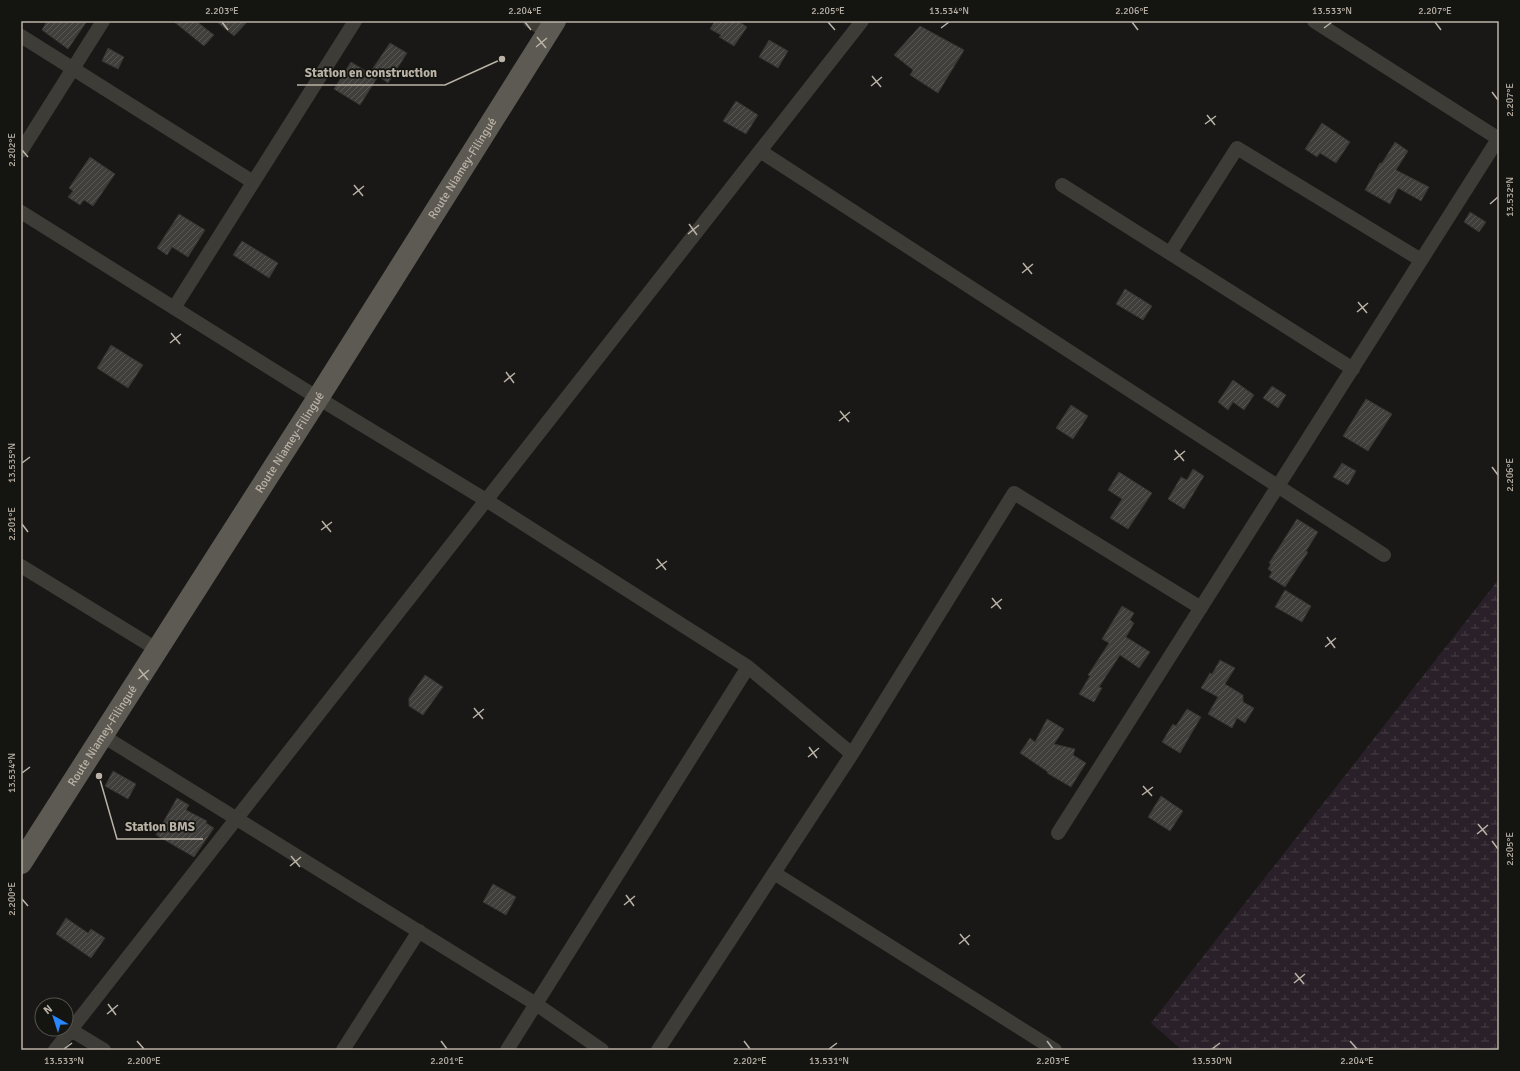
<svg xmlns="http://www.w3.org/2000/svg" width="1520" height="1071" viewBox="0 0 1520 1071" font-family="Signika,sans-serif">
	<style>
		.wetland { fill: url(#wetland-marsh) }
		.building { fill: url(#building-hatch); stroke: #353430 }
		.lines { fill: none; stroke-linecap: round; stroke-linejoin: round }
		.minor { stroke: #3e3c37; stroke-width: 14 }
		.primary { stroke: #5d5a53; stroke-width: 22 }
		.ticks { fill: none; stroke: #bab2a7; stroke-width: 1.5 }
		.labels { text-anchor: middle; stroke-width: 3.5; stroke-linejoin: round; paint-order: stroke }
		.street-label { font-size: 12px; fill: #bab2a7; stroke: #141411 }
		.leader { fill: none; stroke: #bab2a7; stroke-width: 1.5 }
		.callout-dot { fill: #bab2a7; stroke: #141411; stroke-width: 1.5 }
		.callout-label { font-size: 13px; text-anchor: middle; font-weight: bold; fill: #bab2a7; stroke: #141411; stroke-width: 3.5; stroke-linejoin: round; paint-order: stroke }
		.neatline { fill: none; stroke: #bab2a7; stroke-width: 1.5 }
		.ticks-label { font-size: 10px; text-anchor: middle; fill: #bab2a7 }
	</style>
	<defs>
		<pattern id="wetland-marsh" width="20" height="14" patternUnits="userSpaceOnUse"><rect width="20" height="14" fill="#292029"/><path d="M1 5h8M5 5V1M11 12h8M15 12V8" fill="none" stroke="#463e45"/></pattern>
		<pattern id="building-hatch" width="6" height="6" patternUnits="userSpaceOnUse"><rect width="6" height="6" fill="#413f3b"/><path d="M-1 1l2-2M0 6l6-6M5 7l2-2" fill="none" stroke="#5a5854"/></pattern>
	</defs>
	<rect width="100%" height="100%" fill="#191816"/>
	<!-- wetland -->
	<path class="wetland" d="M1499,579v471h-317l-31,-27z"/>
	<!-- building -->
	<path class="building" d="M47,21h40l-19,28 -26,-19z
		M173,21h23l18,14 -10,11z
		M216,21h32l-14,15z
		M715,21h23l9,6 -13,19 -15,-9 2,-2 -11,-6z
		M920,26l44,24 -26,43 -28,-18 3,-5 -19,-15z
		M769,40l19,11 -10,17 -19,-11z
		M390,43l17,10 -19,30 -17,-12z
		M108,48l16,9 -6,12 -16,-8z
		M351,62l26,16 -17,27 -26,-16z
		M736,101l22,14 -12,19 -23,-13z
		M1322,123l28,19 -14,21 -16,-10 -3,4 -12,-8z
		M1395,142l13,9 -12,19 33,17 -8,14 -23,-13 -8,16 -25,-14 15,-27h2z
		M90,157l25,17 -22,32 -9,-6 -4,5 -12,-8 5,-6 -4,-3z
		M1470,212l16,10 -7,10 -15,-10z
		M179,214l26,16 -17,27 -16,-10 -5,8 -10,-7z
		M242,241l36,22 -9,15 -36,-23z
		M1125,289l27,17 -9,14 -27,-16z
		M111,345l32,20 -15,23 -31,-20z
		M1233,380l21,15 -10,15 -11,-8 -5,8 -10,-8z
		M1272,386l14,9 -8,13 -15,-10z
		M1366,399l26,15 -24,37 -25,-15z
		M1071,405l17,11 -15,23 -17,-11z
		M1342,463l14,8 -8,14 -15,-8z
		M1193,469l11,7 -20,33 -16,-10 13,-22 6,3z
		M1119,472l33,21 -24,36 -18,-11 12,-19 -14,-9z
		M1297,519l21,13 -12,19 2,1 -23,35 -16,-10 3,-5 -4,-3 3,-5 -2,-1z
		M1285,590l26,16 -9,16 -27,-15z
		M1122,606l12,7 -4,7 4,3 -8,14 24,15 -11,16 -19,-13 -21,32 3,1 -8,14 -15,-8 11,-18 -2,-1 21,-32 -7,-4z
		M1220,660l15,8 -10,16 18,11v7l11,6 -9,15 -8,-5 -5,10 -24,-14 10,-17 -17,-9 9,-15 2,1z
		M425,675l18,12 -20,28 -14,-9v-8z
		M1187,709l14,8 -21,36 -18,-11 11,-18 3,2z
		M1047,719l17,10 -10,15 21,5 -2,6 13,8 -15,24 -24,-14 1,-1 -28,-19 10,-15 5,4z
		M113,771l23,13 -8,15 -23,-13z
		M1161,796l22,15 -13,20 -22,-14z
		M177,798l12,7 -3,5 21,11 -1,2 8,5 -20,29 -38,-22z
		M493,884l23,13 -10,18 -23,-13z
		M66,918l22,15 3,-4 14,9 -14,20 -35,-24z"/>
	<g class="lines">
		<!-- minor -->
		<path class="minor" d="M530,21l18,11
			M1314,21l185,118
			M21,36l232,146
			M21,151l82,-130
			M760,151l624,404
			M1062,185l291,184
			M21,212l297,186 168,102 262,167 104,87
			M1170,253l67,-105 184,112
			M174,308l181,-287
			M21,566l137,84
			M103,736l433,268 66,46
			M1058,833l440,-694
			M774,873l281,177
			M71,1030l33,20
			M55,1050l807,-1029
			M343,1050l76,-119
			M507,1050l241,-383
			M658,1050l194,-296 162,-261 187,115"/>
		<!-- primary -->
		<path class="primary" id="s1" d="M21,863l297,-465 237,-377"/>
	</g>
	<!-- ticks -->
	<path class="ticks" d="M222,22l6,8M525,22l6,8M828,22l7,8M1132,22l6,8M1435,22l6,8M941,28l8,-6M1324,28l8,-6M537,37l9,11M536,47l11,-9M872,76l9,11M871,86l11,-9M1492,92l6,8M1207,115l8,10M1205,124l11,-8M22,150l6,7M354,185l9,11M353,195l11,-9M1490,204l8,-7M689,224l8,11M688,234l11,-9M1023,263l9,11M1022,273l11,-9M1358,302l9,11M1357,312l11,-9M171,333l9,11M170,343l11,-9M506,372l8,11M504,382l11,-9M840,411l9,11M839,421l11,-9M1175,450l9,11M1174,460l11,-9M22,463l8,-6M1492,467l6,8M322,521l9,11M22,524l6,8M321,530l11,-8M657,559l9,11M656,569l11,-8M992,598l9,11M991,608l11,-9M1327,637l8,11M1325,647l11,-9M139,669l9,11M138,679l11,-9M474,708l9,11M473,718l11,-9M809,747l8,11M808,757l11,-9M22,773l8,-6M1143,786l9,10M1142,795l11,-8M1478,824l9,11M1477,834l11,-9M1492,841l6,8M291,856l9,11M290,866l11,-9M626,895l8,11M22,899l6,7M624,905l11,-9M960,934l9,11M959,944l11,-9M1295,973l9,11M1294,983l11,-9M108,1004l8,11M107,1014l11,-9M137,1041l7,8M441,1041l6,8M744,1041l6,8M1047,1041l6,8M1350,1041l7,8M64,1049l8,-6M829,1049l8,-6M1212,1049l8,-6"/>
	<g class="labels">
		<!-- street labels -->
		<g class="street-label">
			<text dy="4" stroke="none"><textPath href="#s1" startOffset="823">Route Niamey-Filingué</textPath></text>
			<text dy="4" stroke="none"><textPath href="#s1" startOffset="499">Route Niamey-Filingué</textPath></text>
			<text dy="4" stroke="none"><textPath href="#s1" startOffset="151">Route Niamey-Filingué</textPath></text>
		</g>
	</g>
	<!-- callouts -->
	<path class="leader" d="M502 59L445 85H297M99 776L117 839H203"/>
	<g class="callout-dot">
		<circle cx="502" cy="59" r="4"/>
		<circle cx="99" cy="776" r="4"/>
	</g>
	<g class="callout-label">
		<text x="371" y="77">Station en construction</text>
		<text x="160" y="831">Station BMS</text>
	</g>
	<!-- border -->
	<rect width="1520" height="1071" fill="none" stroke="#141411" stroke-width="44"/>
	<!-- north arrow -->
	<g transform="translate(54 1017) rotate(321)"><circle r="19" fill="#141411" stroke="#56534d"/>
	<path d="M0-3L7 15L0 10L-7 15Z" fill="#2887ff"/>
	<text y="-6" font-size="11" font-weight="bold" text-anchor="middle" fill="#bab2a7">N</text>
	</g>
	<rect x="22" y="22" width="1476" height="1027" class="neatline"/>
	<g class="ticks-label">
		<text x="222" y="14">2.203°E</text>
		<text x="525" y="14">2.204°E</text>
		<text x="828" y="14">2.205°E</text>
		<text x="949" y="14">13.534°N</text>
		<text x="1132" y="14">2.206°E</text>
		<text x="1332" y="14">13.533°N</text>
		<text x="1435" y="14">2.207°E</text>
		<text transform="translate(1509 100) rotate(-90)" y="4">2.207°E</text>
		<text transform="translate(11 150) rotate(-90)" y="4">2.202°E</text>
		<text transform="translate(1509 197) rotate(-90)" y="4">13.532°N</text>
		<text transform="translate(11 463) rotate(-90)" y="4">13.535°N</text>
		<text transform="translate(1509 475) rotate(-90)" y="4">2.206°E</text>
		<text transform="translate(11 524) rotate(-90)" y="4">2.201°E</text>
		<text transform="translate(11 773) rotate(-90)" y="4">13.534°N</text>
		<text transform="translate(1509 849) rotate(-90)" y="4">2.205°E</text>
		<text transform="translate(11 899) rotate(-90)" y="4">2.200°E</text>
		<text x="64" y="1064">13.533°N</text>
		<text x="144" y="1064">2.200°E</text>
		<text x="447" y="1064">2.201°E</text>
		<text x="750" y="1064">2.202°E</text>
		<text x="829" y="1064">13.531°N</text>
		<text x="1053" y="1064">2.203°E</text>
		<text x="1212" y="1064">13.530°N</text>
		<text x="1357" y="1064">2.204°E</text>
	</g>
</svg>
